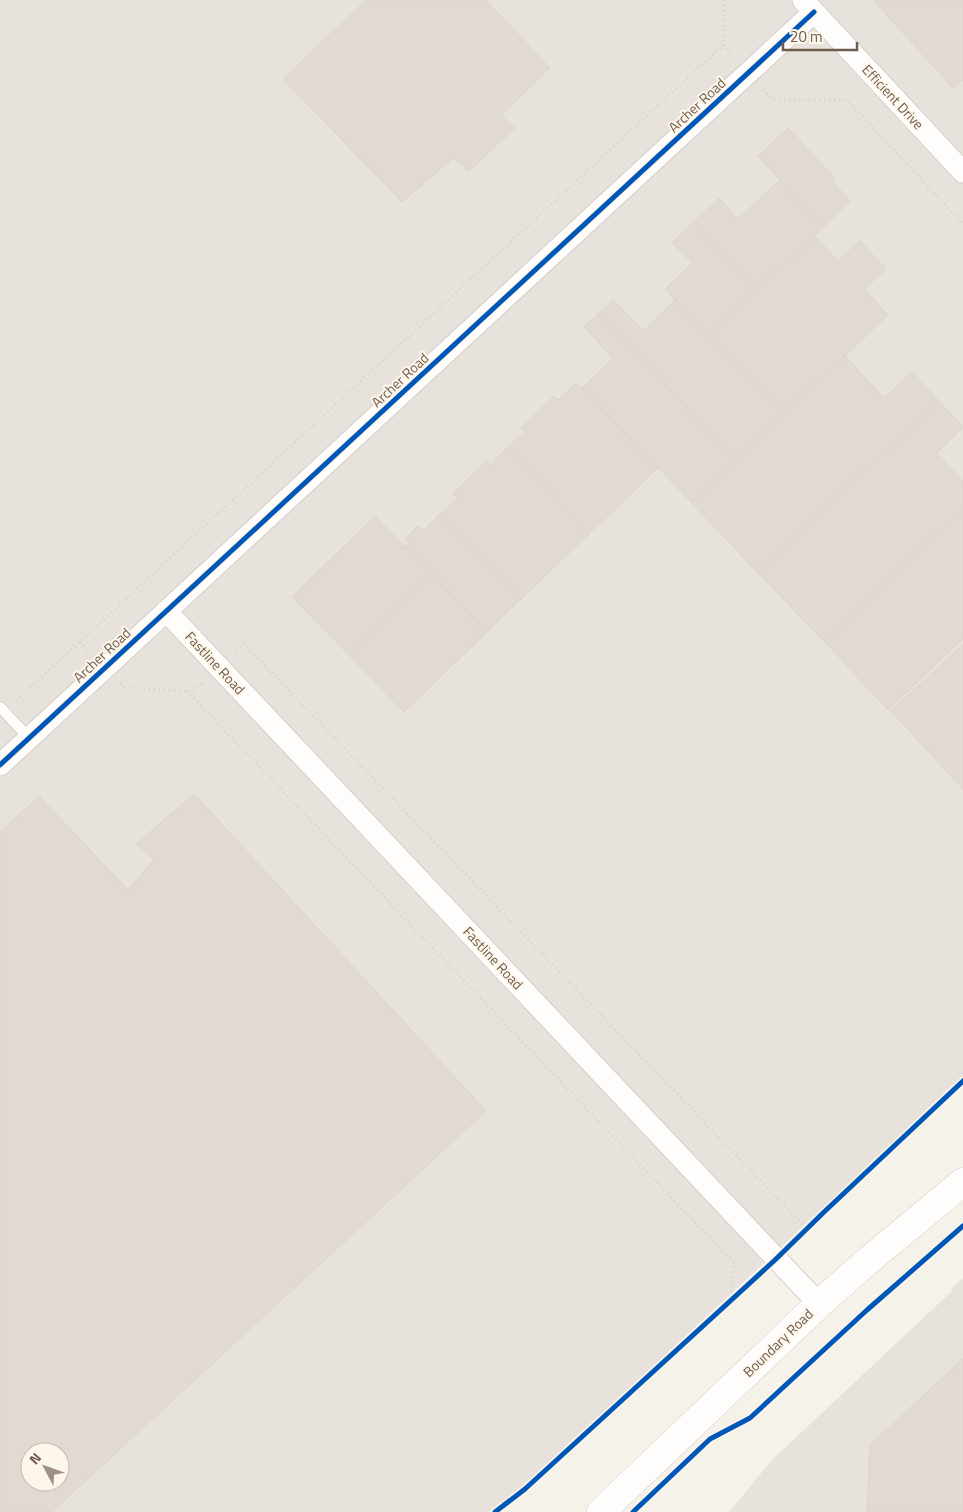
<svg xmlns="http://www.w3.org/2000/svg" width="963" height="1512" viewBox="0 0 963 1512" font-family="'Titillium Web',sans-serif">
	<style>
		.industrial { fill: #e7e2db; fill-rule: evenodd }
		.building { fill: #e1dad2; stroke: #ddd5cd; fill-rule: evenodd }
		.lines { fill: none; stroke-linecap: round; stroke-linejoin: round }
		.lane-casing { stroke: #d4cfc8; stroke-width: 12 }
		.street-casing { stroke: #d4cfc8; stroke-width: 23 }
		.secondary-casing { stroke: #d5cfc8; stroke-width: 29 }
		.path { stroke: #d7d0cb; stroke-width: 3; stroke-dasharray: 1 4; stroke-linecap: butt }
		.lane { stroke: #fefdfc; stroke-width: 10 }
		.street { stroke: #fefdfc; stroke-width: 21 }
		.secondary { stroke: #fefdfc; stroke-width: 28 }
		.cycleway-casing { stroke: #fdf7eb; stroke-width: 8 }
		.cycleway { stroke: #0057b8; stroke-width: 5 }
		.labels { text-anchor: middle; stroke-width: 4; stroke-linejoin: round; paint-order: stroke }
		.street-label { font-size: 14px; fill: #705b4d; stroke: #fdf7eb }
	</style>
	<rect width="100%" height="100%" fill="#f5f2ea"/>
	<!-- industrial -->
	<path class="industrial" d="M0,0h963v1077l-436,407 -39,28h-488zM30,1452h30v30h-30z
		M963,1278v234h-234l44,-53 179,-168 -1,-2z"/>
	<!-- building -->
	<path class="building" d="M366,0h120l64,68 -49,47 14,13 -46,43 -16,-13 -51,44 -119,-123z
		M873,0h90v80l-10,8z
		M788,128l47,50 -3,3 18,20 -26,26 -66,-71z
		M780,180l44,47 -67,63 -63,-68 25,-24 19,21z
		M694,222l63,68 -49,45 -43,-46 27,-26 -20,-20z
		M814,235l24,26 22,-20 26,28 -22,20 24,26 -104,99 -76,-79z
		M613,300l30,31 32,-31 109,114 -48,45 -138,-145z
		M598,314l138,145 -45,43 -109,-114 31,-30 -29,-31z
		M845,356l39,42 28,-26 27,29 -182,171 -66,-70z
		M576,383l82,85 -69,66 -82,-86 18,-16 -4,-4 33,-32 4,4z
		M939,401l24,26 -26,26 26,28v29l-139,131 -67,-69z
		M507,448l82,86 -68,65 -81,-85 17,-16 -4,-5 34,-32 3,4z
		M963,510v129l-75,71 -64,-69z
		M440,514l81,85 -34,33 -82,-85 5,-4 -5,-4 13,-13 5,5z
		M375,516l56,58 -83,80 -56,-57z
		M431,574l56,58 -83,80 -56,-58z
		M963,644v145l-72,-78z
		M194,794l292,317 -434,401h-52v-680l39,-36 89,94 26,-30 -18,-16zM30,1452h30v30h-30z
		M963,1359v153h-96l3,-67z"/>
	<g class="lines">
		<defs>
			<path id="lane" d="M0,707l29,31"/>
			<path id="street" d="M803,0l160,172
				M166,611l653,693
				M0,765l814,-753"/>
			<path id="secondary" d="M601,1512l218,-208 51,-45 93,-77"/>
		</defs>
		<!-- lane casing -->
		<use href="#lane" class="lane-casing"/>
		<!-- street casing -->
		<use href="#street" class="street-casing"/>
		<!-- secondary casing -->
		<use href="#secondary" class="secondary-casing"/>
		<!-- path -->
		<path class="path" d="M725,0l-2,45 9,11
			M763,90l9,9 75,1 116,124
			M80,642l10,10
			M236,651l8,-7 562,584
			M121,683l3,4 68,5 10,-9
			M187,691l547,572 -3,38
			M16,701l707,-656"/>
		<!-- lane -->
		<use href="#lane" class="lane"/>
		<!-- street -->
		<use href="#street" class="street"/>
		<!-- secondary -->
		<use href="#secondary" class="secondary"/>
		<defs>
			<path id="cycleway" d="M0,765l814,-753
				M495,1512l30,-23 251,-230 47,-46 140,-132
				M633,1512l77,-73 40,-21 117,-108 96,-84"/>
		</defs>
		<!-- cycleway casing -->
		<use href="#cycleway" class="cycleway-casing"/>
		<!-- cycleway -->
		<use href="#cycleway" class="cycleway"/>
	</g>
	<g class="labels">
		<!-- street labels -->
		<g class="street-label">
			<text transform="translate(893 97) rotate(47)" y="5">Efficient Drive</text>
			<text transform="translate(697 105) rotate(-43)" y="5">Archer Road</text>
			<text transform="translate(400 380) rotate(-43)" y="5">Archer Road</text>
			<text transform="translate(102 655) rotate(-43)" y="5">Archer Road</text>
			<text transform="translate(215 663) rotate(47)" y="5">Fastline Road</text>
			<text transform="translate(493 958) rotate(47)" y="5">Fastline Road</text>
			<text transform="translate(778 1343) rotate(-44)" y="5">Boundary Road</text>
		</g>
	</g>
	<!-- north arrow -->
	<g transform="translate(45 1467) rotate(311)"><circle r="24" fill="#fdf7eb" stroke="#c5b9ac"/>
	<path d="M0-4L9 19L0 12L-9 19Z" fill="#9f9084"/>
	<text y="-8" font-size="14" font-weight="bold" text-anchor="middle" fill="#705b4d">N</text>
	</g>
	<!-- scale -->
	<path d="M783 42v8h74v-8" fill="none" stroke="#705b4d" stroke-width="2.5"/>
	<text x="790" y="42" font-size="15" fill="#705b4d" stroke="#fdf7eb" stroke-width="4" paint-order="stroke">20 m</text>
</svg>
